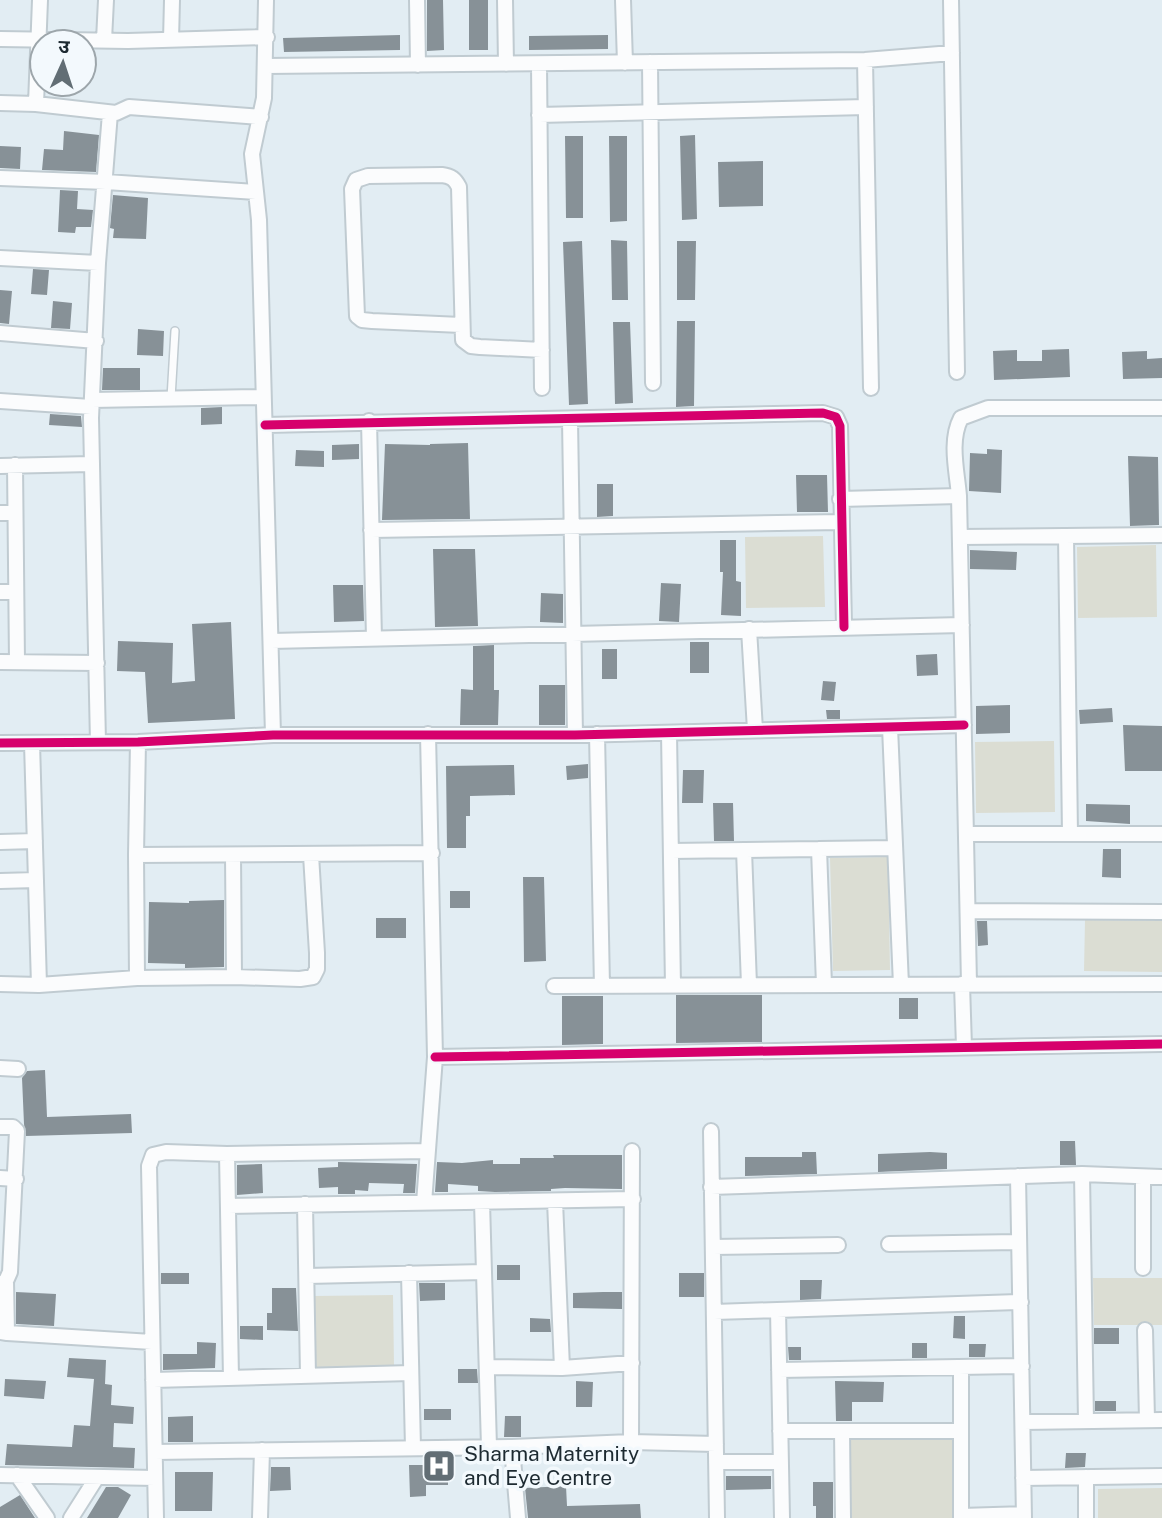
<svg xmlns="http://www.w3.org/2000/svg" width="1162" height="1518" viewBox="0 0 1162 1518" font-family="'Public Sans','Noto Sans Devanagari',sans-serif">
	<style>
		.green { fill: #dbddd3 }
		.building { fill: #879197 }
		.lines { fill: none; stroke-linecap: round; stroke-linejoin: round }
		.lane-casing { stroke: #c0cbd1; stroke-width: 10 }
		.street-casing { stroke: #c0cbd1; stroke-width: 18 }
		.lane { stroke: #fbfcfd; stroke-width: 7 }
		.street { stroke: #fbfcfd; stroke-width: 14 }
		.cycleway-casing { stroke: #f3f9fd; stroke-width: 13 }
		.cycleway { stroke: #d6006c; stroke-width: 9 }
		.labels { text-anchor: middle; stroke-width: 7; stroke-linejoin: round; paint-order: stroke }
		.poi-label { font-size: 21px; fill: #1d2a31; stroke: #f3f9fd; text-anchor: start }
	</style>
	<rect width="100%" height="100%" fill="#e2edf3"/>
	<!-- green -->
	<path class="green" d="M823,536l2,71 -79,1 -1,-71z
		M1156,545l1,72 -79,1 -1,-71z
		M1054,741l1,71 -79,1 -1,-71z
		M888,857l2,113 -57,1 -3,-113z
		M1085,920l77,1v51l-78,-1z
		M1093,1278h69v47h-68z
		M393,1295l1,71 -79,1 -1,-71z
		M849,1438h105l1,80h-106z
		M1162,1488v30h-64v-29z"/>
	<!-- building -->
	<path class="building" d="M427,0h16l1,50 -17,1z
		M469,0h19v50h-19z
		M400,35v15l-116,2 -1,-14z
		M608,35v14l-79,1v-14z
		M64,131l35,4 -3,37 -54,-2 2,-21 19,1z
		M695,135l2,84 -15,1 -2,-84z
		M565,136h18v82h-17z
		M609,136h18v85l-17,1z
		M0,146l21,1 -1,22 -20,-1z
		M763,161v45l-44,1 -1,-45z
		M60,190l18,1 -1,18 16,1 -2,17h-15l-1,6 -17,-1z
		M113,195l35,3 -2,41 -33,-1 1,-9 -4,-1z
		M611,240l16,1 1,59h-16z
		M582,241l6,163 -19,1 -6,-163z
		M677,241h19l-1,59h-18z
		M33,269l16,1 -2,25 -16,-1z
		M0,290l12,1 -3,33 -9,-1z
		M53,301l19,2 -2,26 -19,-1z
		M677,321h18l-1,85 -18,1z
		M613,322h17l3,81 -18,1z
		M138,329l26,2 -1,25 -26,-1z
		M1069,349l1,28 -76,3 -1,-29 24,-1v11h25v-11z
		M1147,351v8l15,-1v20l-39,1 -1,-27z
		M103,368h37v22h-38z
		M222,407v17l-21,1v-17z
		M50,414l31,2 1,11 -33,-2z
		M468,443l2,76 -88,1 3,-76 45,1v-1z
		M359,444v15l-27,1v-15z
		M987,449l15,1 -1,43 -32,-2 1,-38 17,1z
		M296,450l28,1v16l-29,-1z
		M1128,456l30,1 1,68 -29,1z
		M796,475h31l1,37h-31z
		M597,484h16v32l-16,1z
		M720,540h16v41l5,1v34l-20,-1 2,-43h-3z
		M433,549h42l3,77 -43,1z
		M970,550l47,2 -1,18 -46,-1z
		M661,583l20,1 -2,38 -20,-1z
		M333,585h30l1,36 -30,1z
		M541,593l22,1v29l-23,-1z
		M231,622l4,97 -87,4 -3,-51 -28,-1 1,-30 55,2 -1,40 23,-2 -3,-57z
		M690,642h19v31h-19z
		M494,645v45h5l-1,35h-38l1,-36 12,1v-44z
		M602,649h15v30h-15z
		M937,654l1,21 -21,1 -1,-21z
		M823,681l13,1 -2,19 -13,-1z
		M539,685h26v40h-26z
		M1010,705v28l-34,1v-28z
		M1112,708l1,14 -33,2 -1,-14z
		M826,710h14v9h-13z
		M1123,725l39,1v45h-37z
		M588,764v14l-21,2 -1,-14z
		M514,765l1,30 -45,1v20h-4v32h-19l-1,-82z
		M683,770h21l-1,33h-21z
		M713,803h20l1,38h-20z
		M1086,804l44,1v19l-44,-3z
		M1103,849h18v29l-19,-1z
		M523,877h21l2,84 -22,1z
		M450,891h20v17h-20z
		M224,900v67l-39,1v-4l-37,-1 1,-61 40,1v-2z
		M376,918h30v20h-30z
		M977,921h10l1,24 -10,1z
		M676,995h86v47l-86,1z
		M562,996h41v48l-41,1z
		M899,998h19v21h-19z
		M45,1070l2,47 84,-3 1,19 -106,3 -2,-12 -2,-46 5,-7z
		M1060,1141h15l1,24h-16z
		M802,1152h14l1,22 -72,2v-19h57z
		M930,1152l17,1v16l-69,3v-18z
		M553,1155h69v34l-57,-1 -14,1v2l-56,1 -17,-1v-5l-30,-2v8h-13l2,-30 25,1 31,-3v4h27v-6h34z
		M338,1162l79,2 -2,29h-12l1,-9 -35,-1 -1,8 -13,-1v4h-17v-7l-19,1 -1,-20 20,-1z
		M262,1164l1,29 -26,2v-30z
		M497,1265h23v15h-23z
		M161,1273h28v11h-28z
		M679,1273h25v24h-25z
		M800,1280h22l-1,19 -21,1z
		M419,1283h26v17l-25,1z
		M272,1288h24l2,43 -31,-1v-17h5z
		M16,1292l40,2 -2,32 -38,-2z
		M603,1292h19v17l-49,-1v-15z
		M954,1316h11v23l-12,-1z
		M530,1318l20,1 1,13h-21z
		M240,1326h23v14l-23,-1z
		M1094,1328h25v16h-25z
		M197,1342l19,1 -1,25 -52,2v-16h34z
		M912,1343h15v15h-15z
		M969,1344h17l-1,13h-16z
		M788,1347h13v13h-12z
		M69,1358l37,2 -1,24 7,1 -1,20 23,2 -1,17 -19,-1 -1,24 22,1 -1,20 -129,-3 2,-21 65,3 2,-22 16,1 4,-47 -27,-2z
		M458,1369h19l1,14h-20z
		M5,1379l41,2 -2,18 -40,-3z
		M576,1381l17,1 -1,25h-16z
		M835,1381l49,1 -1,20h-31v19h-16z
		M1095,1401h21v10h-21z
		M424,1409h27v11h-27z
		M193,1416v26h-25v-25z
		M505,1416h16v21h-17z
		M1066,1453h20l-1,14 -20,1z
		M428,1463h20v22h-22v11l-16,1 -1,-32h19z
		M271,1467h19l1,23 -21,1z
		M175,1472h38l-1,39h-37z
		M726,1476h45v13l-45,1z
		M813,1482h20v36h-17v-12h-3z
		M566,1486l1,20 73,-2 1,14h-113l-3,-30z
		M106,1487h12l13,8 -13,23h-31z
		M20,1495l15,23h-35v-11z"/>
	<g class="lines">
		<defs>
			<path id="lane" d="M171,398l4,-67"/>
			<path id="street" d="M266,0l-2,98 -12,56 7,66 14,515
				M417,0l1,65
				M505,0l1,64
				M623,0l2,63
				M951,0l6,372
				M0,39l128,2 139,-4
				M104,40l2,-40
				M171,40l1,-40
				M865,60l6,328
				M650,62l3,321
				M539,64l3,324
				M266,66l599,-6 87,-7
				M0,103l36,1 80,9 13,-6 132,10
				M36,104l4,-104
				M539,115l327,-8
				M0,178l106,4 150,10
				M0,258l98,5
				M461,325l-89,-4 -10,-1 -5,-4 -5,-127 4,-9 12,-4 74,-1c9,1 13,4 17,12l4,153 8,6 9,1 62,3
				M0,333l96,8
				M92,400l171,-3
				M0,401l91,6
				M570,420l5,315
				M369,421l5,217
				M265,425l558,-12 13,4 4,9 4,201
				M15,465l2,197
				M0,466l91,-2
				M840,499l119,-3
				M0,513h15
				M371,530l470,-8
				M1066,536l4,298
				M960,537l202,-2
				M0,592h15
				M749,629l6,101
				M271,641l691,-16
				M0,662l97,1
				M890,727l11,258
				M669,733l4,253
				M597,734l5,252
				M98,742l-7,-324 7,-155 12,-150
				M0,743l138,-1 135,-7h302l389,-10
				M32,743l7,242
				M966,834h196
				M0,842l35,-1
				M819,849l5,136
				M744,850l5,135
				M671,851l224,-3
				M136,855l296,-2
				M233,855l1,122
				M0,881l36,-1
				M968,911l194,1
				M137,978l-1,-123 2,-113
				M0,984l39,1 98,-7 97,-1 66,2 13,-2 4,-8v-16l-6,-98
				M962,984l2,63
				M969,984l-10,-488c-2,-25 -10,-55 2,-78l27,-10h174
				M554,986l608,-2
				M435,1057l727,-13
				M0,1068l18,1
				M0,1127h13l4,4 -7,141 -4,9 -6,3
				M711,1131l6,387
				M227,1154l4,224
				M1082,1174l4,247
				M1018,1176l6,342
				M0,1178l16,1
				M711,1187l371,-13 80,3
				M555,1201l7,167
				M482,1202l7,245
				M424,1203l11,-146 -7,-323
				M305,1204l3,172
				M228,1206l405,-7
				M889,1244l130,-2
				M713,1247l125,-2
				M1143,1268v-90
				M409,1273l4,175
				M307,1276l177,-4
				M778,1310l4,208
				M714,1312l307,-10
				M1145,1330l2,90
				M0,1332l7,1 -1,-52
				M7,1333l145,9
				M487,1367l75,1 70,-5
				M961,1367v151
				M779,1370l243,-4
				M153,1380l258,-7
				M1023,1422l139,-2
				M780,1431h181
				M842,1431l1,87
				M631,1442l1,-291
				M512,1447l6,71
				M155,1452l357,-5 119,-5 85,2
				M716,1462h65
				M0,1475l155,3
				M17,1475l30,43
				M1086,1477v41
				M1023,1478l139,-2
				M961,1516l63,-2
				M71,1518l26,-41
				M156,1518l-7,-352 4,-11 13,-3 61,2 201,-3
				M260,1518l2,-68"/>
		</defs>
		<!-- lane casing -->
		<use href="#lane" class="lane-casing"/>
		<!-- street casing -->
		<use href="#street" class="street-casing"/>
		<!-- lane -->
		<use href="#lane" class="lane"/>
		<!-- street -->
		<use href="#street" class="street"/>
		<defs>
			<path id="cycleway" d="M265,425l558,-12 13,4 4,9 4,201
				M0,743l138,-1 135,-7h302l389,-10
				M435,1057l727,-13"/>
		</defs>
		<!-- cycleway casing -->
		<use href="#cycleway" class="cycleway-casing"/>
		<!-- cycleway -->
		<use href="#cycleway" class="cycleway"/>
	</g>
	<!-- icons -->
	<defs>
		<symbol id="hospital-square" viewBox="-11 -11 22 22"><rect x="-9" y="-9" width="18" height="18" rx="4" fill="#626e75" stroke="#f3f9fd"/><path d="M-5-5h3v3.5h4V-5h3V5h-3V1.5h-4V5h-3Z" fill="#fff"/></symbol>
	</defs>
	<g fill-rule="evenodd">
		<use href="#hospital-square" x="420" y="1447" width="38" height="38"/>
	</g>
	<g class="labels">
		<!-- poi labels -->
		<g class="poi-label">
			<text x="464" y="1461">Sharma Maternity<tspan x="464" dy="24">and Eye Centre</tspan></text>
		</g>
	</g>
	<!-- north arrow -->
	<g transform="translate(63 63) rotate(3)"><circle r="33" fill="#f3f9fd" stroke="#9da6ab" stroke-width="2"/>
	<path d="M0-5L12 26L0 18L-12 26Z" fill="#626e75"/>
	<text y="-10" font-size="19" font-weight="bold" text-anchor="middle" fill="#1d2a31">उ</text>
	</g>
</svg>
